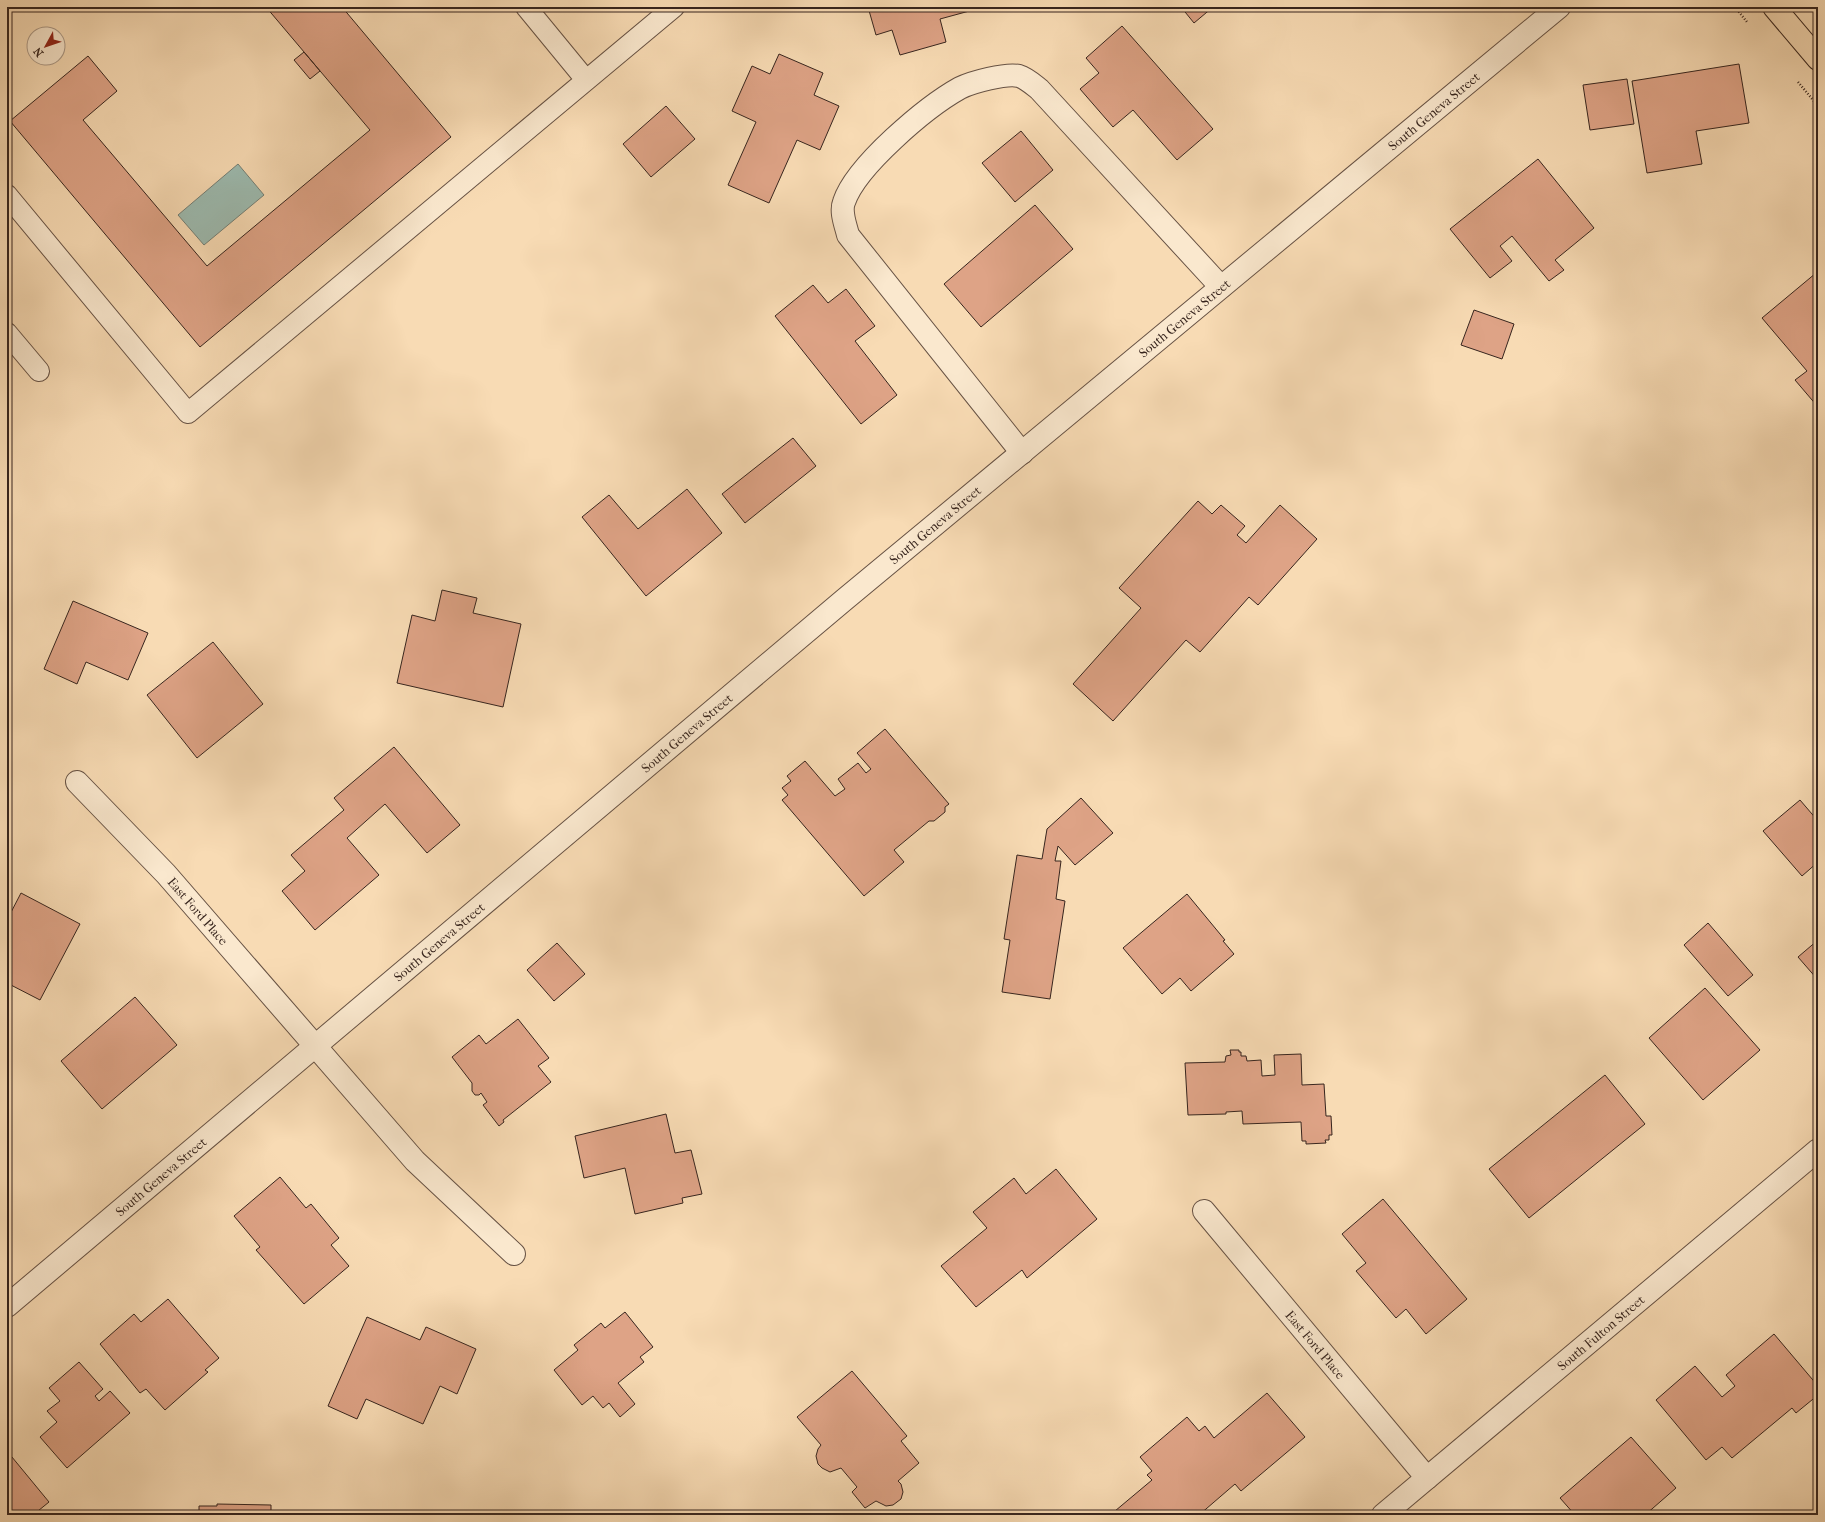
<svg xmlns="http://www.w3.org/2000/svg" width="1825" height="1522" viewBox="0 0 1825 1522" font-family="'IM FELL French Canon',serif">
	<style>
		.water { fill: #9dbbb0; stroke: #747f76 }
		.building { fill: #dea386; stroke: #37251e }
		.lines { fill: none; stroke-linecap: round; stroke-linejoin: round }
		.service-casing { stroke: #675244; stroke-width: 22 }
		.minor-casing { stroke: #675244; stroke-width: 24 }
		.primary-casing { stroke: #37251e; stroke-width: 24 }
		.path { stroke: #37251e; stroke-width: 2.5; stroke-dasharray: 1 2; stroke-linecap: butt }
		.service { stroke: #fae8ce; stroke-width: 20 }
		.minor { stroke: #fae8ce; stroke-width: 22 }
		.primary { stroke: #f8dbb4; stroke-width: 22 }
		.labels { text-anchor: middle; stroke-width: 3; stroke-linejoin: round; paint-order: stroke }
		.street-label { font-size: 13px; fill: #37251e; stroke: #fae8ce }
	</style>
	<rect width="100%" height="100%" fill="#f8dbb4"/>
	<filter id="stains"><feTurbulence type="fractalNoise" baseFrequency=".005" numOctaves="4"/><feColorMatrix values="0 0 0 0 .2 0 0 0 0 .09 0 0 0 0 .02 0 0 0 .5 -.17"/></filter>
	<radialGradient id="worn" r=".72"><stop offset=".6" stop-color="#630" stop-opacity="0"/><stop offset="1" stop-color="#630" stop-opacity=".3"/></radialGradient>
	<!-- water -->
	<path class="water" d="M238,164l26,31 -60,50 -26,-30z"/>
	<!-- building -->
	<path class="building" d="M266,7h76l109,130 -251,210 -190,-226 78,-65 29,35 -34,29 124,146 163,-136z
		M868,7h116l-44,12 6,23 -46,13 -8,-25 -16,5z
		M1181,7h32l-19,16z
		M1122,26l91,103 -36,31 -44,-50 -20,17 -33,-38 19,-16 -13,-15z
		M304,52l16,19 -10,8 -16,-19z
		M779,54l44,19 -9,22 25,11 -19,44 -23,-10 -28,63 -41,-18 28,-63 -24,-11 20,-45 18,8z
		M1739,64l10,59 -53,8 6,33 -55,9 -15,-92z
		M1627,79l7,45 -44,6 -7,-45z
		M666,106l29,33 -44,38 -28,-33z
		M1021,131l32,39 -38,32 -33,-39z
		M1538,159l56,69 -39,32 9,10 -15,11 -37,-45 -12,10 12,15 -22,17 -40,-49z
		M1035,205l38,44 -92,78 -37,-43z
		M1816,273l2,2v132l-23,-27 12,-9 -45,-53z
		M813,285l15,18 18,-14 29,37 -20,15 42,54 -36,29 -86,-108z
		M1474,310l40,14 -12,35 -41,-14z
		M793,438l23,28 -71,57 -23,-29z
		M687,489l35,44 -76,63 -64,-79 27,-22 29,34z
		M1198,501l14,13 9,-9 24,21 -8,9 9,8 34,-38 37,34 -59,66 -9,-8 -49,55 -14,-12 -73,81 -40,-37 68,-76 -22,-20z
		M442,590l35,8 -4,15 48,11 -18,83 -106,-24 15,-68 23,6z
		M73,601l75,32 -20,47 -42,-18 -9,22 -33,-15z
		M213,642l50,62 -66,54 -50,-63z
		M885,729l64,75 -4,3v5l-11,9h-5l-35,29 10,12 -40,34 -82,-96 6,-5 -6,-7 9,-7 -4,-5 18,-15 30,35 10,-7 -7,-10 20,-16 8,10 5,-4 -14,-16z
		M394,747l66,78 -33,28 -42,-49 -38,34 32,37 -64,55 -33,-39 23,-20 -14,-16 53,-45 -10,-12z
		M1081,798l32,35 -38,32 -17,-19 -3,15h6l-5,38 9,2 -15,98 -48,-7 8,-52 -6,-1 13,-84 25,4 5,-30z
		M1800,800l18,21v41l-16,14 -39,-45z
		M21,893l59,31 -40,76 -33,-17v-63z
		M1187,894l38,46 -2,1 11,13 -43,37 -11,-13 -18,16 -39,-46z
		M1708,923l45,52 -25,21 -44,-51z
		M1818,940v40l-20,-23z
		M557,943l28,31 -31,27 -27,-31z
		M1705,988l55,62 -57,50 -54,-62z
		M135,997l42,48 -75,64 -41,-48z
		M518,1019l31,39 -11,8 13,16 -48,38 1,2 -5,4 -16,-21 4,-3 -6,-9 -2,2h-4l-3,-4v-8l-20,-26 27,-22 7,9z
		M1230,1050h9v2h2v4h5l1,5 14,-1 1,16 13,-1 -1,-20 27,-1 1,31 22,-1 2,32h5l1,19h-3v5h-4l1,3 -20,1v-3h-4l-1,-19 -58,2 -1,-13 -16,1v2l-38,1 -3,-52 40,-1 1,-6 5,-1z
		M1605,1075l40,49 -116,94 -40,-49z
		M666,1114l9,39 16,-3 11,44 -20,4 1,5 -48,11 -10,-46 -41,10 -9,-42z
		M1056,1169l41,50 -70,59 -5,-8 -46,37 -35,-41 46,-38 -14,-16 41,-34 12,16z
		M280,1177l26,31 5,-4 28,34 -8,7 18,21 -45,38 -48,-54 4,-3 -26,-31z
		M1383,1199l84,100 -41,35 -20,-25 -10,9 -40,-47 10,-8 -24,-29z
		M168,1299l51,59 -14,12 3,2 -43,38 -19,-21 -6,4 -40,-49 34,-30 7,8z
		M625,1312l28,35 -13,10 4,5 -26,21 17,21 -15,13 -11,-14 -6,5 -10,-12 -11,9 -28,-35 24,-20 -4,-5 27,-22 4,5z
		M367,1317l53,23 6,-13 50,22 -19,45 -17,-8 -17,38 -57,-25 -9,20 -29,-13z
		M1774,1334l44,52v9l-22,18 -4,-5 -60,50 -10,-11 -16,13 -50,-60 39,-34 27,31 13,-11 -9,-11z
		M79,1362l24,27 -8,7 4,5 11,-10 20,22 -63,55 -27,-31 17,-15 -10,-11 13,-10 -11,-13z
		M852,1371l55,65 -6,5 18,22 -21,18 3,3 2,8 -2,7 -8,6 -7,1 -10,-5 -11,7 -13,-16 5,-5 -16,-19 -11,4 -8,-4 -4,-4 -2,-8 2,-7 3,-4 -24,-28z
		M1267,1393l38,44 -64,54 -6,-7 -36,31h-81l-3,-4 37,-31 -5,-5 5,-4 -12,-14 47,-40 12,14 6,-5 9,12z
		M1631,1437l45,51 -31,27h-70l-15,-17z
		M7,1451l42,51 -16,13h-26z
		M217,1504l54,1v10h-72v-9h18z"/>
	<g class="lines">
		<defs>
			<path id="service" d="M526,7l60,73
				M7,195l181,218 486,-406
				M7,333l32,38"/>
			<g id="minor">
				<path d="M1022,453l-174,-218c-2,-9 -8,-23 -4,-33 12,-36 82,-95 116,-114 12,-6 46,-15 59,-12 7,2 15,9 20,13l182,198"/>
				<path id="s1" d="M77,782l89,92 249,287 99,93"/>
				<path id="s2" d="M1204,1211l223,267"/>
				<path id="s3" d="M7,1306l837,-706 715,-593"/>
				<path id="s4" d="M1383,1515l435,-365"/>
			</g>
			<path id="primary" d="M1774,7l44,52"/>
		</defs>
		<!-- service casing -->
		<use href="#service" class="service-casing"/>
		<!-- minor casing -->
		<use href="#minor" class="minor-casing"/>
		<!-- primary casing -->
		<use href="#primary" class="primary-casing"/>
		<!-- path -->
		<path class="path" d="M1735,7l12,15
			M1798,82l20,24"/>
		<!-- service -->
		<use href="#service" class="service"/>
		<!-- minor -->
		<use href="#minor" class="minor"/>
		<!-- primary -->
		<use href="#primary" class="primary"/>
	</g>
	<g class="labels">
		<!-- street labels -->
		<g class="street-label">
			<text dy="5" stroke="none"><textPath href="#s3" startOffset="1861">South Geneva Street</textPath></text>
			<text dy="5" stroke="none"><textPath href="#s3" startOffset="1537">South Geneva Street</textPath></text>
			<text dy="5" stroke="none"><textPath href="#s3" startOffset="1213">South Geneva Street</textPath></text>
			<text dy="5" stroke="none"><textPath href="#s3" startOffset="889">South Geneva Street</textPath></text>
			<text dy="5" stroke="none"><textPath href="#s1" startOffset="177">East Ford Place</textPath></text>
			<text dy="5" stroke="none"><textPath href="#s3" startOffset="565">South Geneva Street</textPath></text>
			<text dy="5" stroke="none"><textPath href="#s3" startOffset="201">South Geneva Street</textPath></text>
			<text dy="5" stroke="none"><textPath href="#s4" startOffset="284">South Fulton Street</textPath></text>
			<text dy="5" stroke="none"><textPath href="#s2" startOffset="174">East Ford Place</textPath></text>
		</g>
	</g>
	<!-- margin -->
	<rect width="1825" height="1522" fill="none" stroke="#f8dbb4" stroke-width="24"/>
	<rect x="8" y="8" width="1809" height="1506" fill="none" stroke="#37251e" stroke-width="2"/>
	<rect x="12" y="12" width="1801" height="1498" fill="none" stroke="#37251e"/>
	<!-- north arrow -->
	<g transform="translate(46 46) rotate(230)"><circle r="19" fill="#fae8ce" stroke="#ac9a88"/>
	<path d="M0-3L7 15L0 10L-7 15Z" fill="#8f2418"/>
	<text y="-6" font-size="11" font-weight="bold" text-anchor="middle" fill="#37251e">N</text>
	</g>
	<rect width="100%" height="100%" filter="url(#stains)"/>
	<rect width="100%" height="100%" fill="url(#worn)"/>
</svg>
